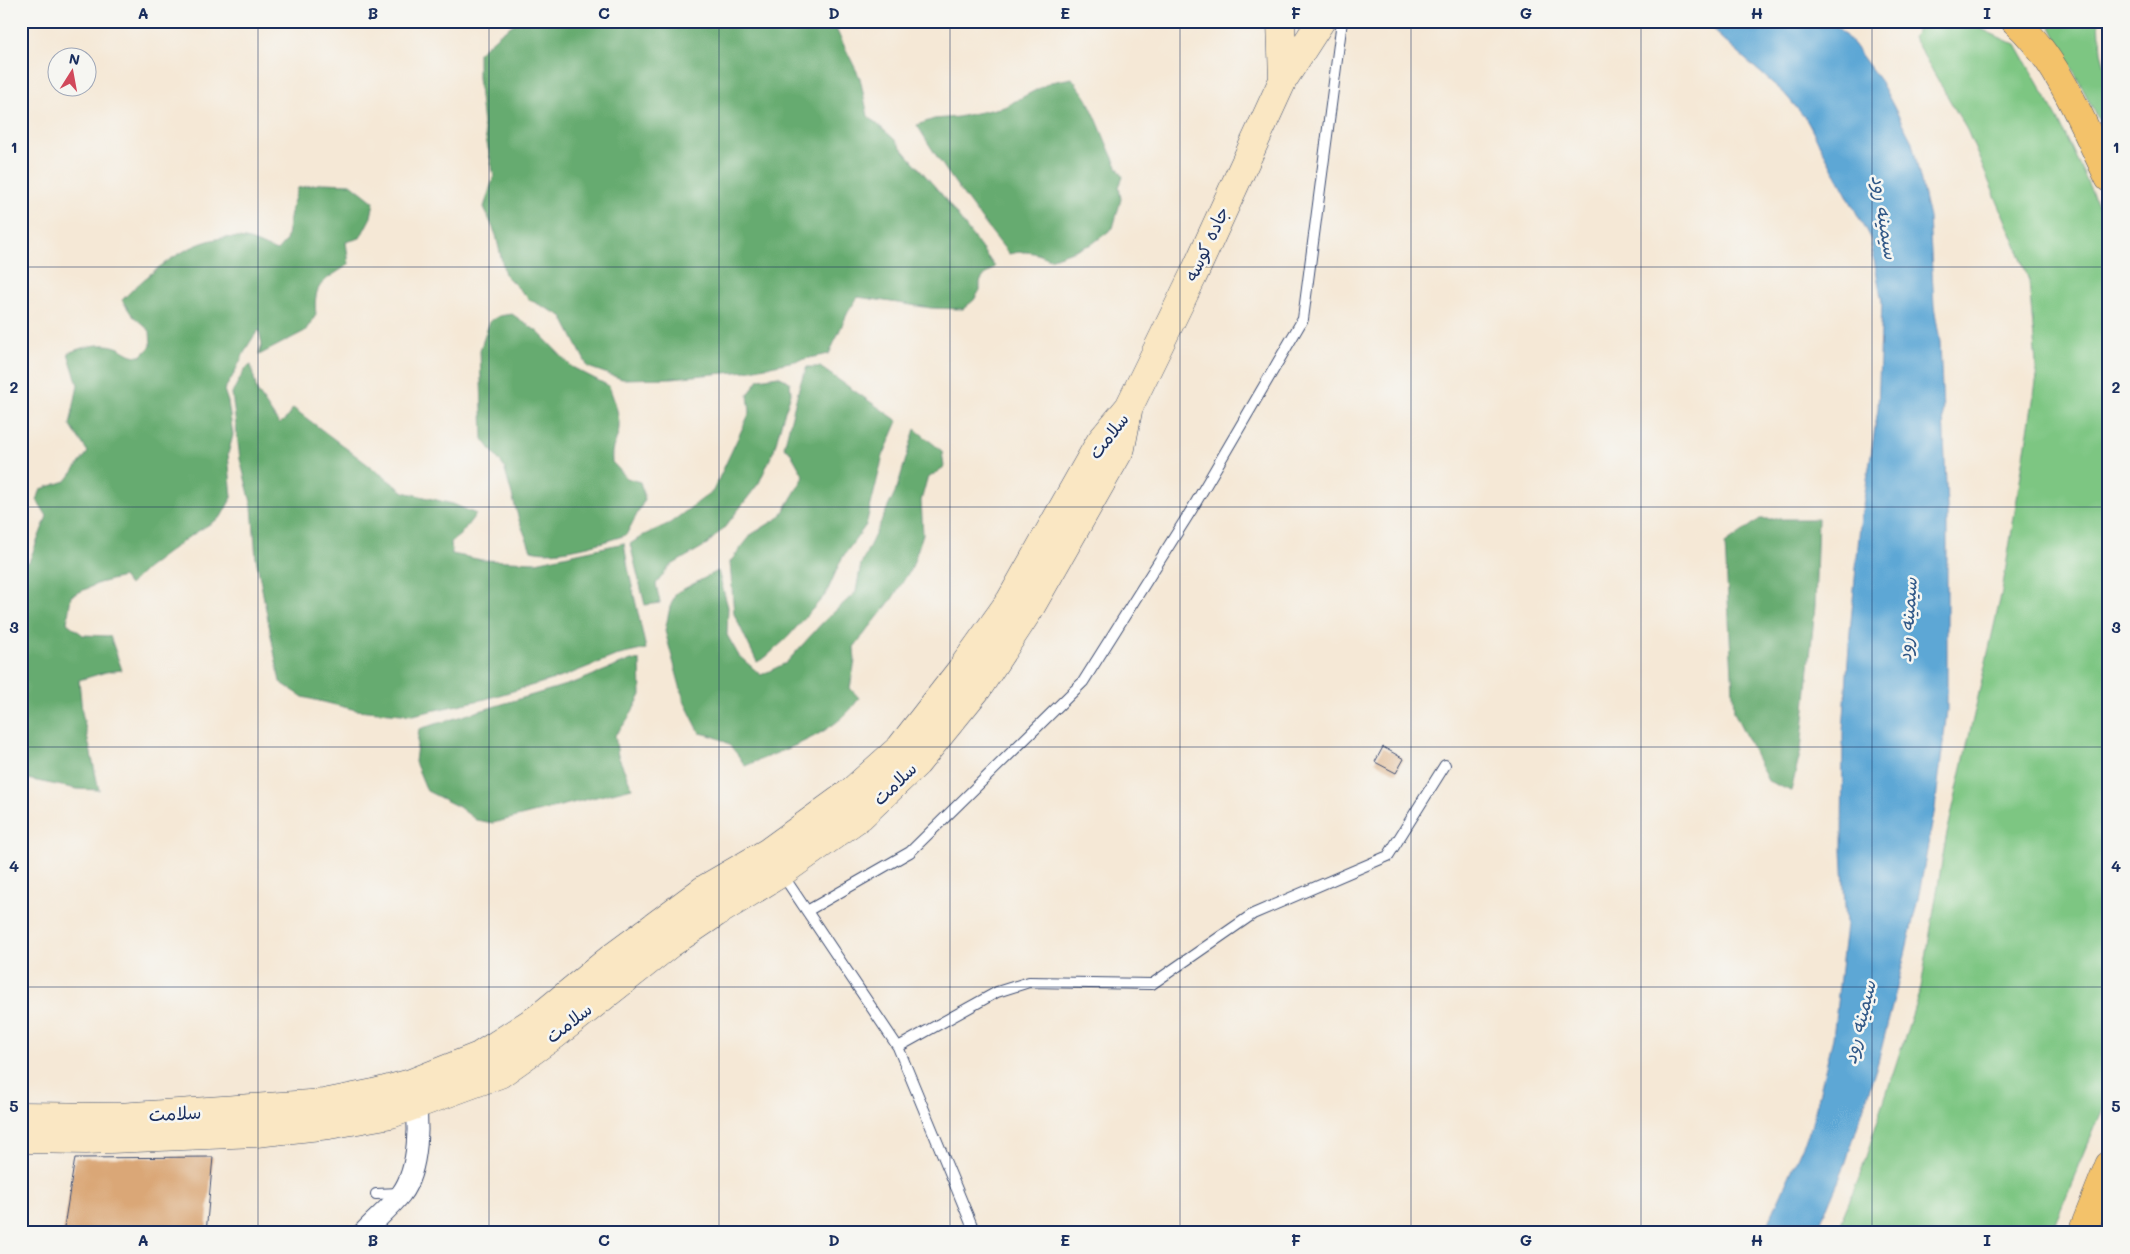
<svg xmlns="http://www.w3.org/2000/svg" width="2130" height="1254" viewBox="0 0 2130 1254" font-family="Mali,'Playpen Sans Arabic',sans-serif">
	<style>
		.green { fill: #7dc682; stroke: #4c7a70 }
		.forest { fill: #66ab70; stroke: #406d67 }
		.water { fill: #5da7d5; stroke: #3c6b9a }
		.building { fill: #daa777 }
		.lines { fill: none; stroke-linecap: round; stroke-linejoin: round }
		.lane-casing { stroke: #3c4b70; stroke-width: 12 }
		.street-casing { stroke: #3c4b70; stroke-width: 22 }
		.secondary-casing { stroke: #3c4b70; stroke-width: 29 }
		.primary-casing { stroke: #3c4b70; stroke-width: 29 }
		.lane { stroke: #fff; stroke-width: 10 }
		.street { stroke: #fff; stroke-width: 20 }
		.secondary { stroke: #fae7c3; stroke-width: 28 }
		.primary { stroke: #f3c26a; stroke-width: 28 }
		.grid { fill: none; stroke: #1b2f5e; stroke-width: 1; stroke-opacity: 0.55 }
		.labels { text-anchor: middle; stroke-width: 5; stroke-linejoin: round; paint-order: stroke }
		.street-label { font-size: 18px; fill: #1b2f5e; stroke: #f6f6f2 }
		.water-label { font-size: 19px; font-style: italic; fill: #325988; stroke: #f6f6f2 }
		.neatline { fill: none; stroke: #1b2f5e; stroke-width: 2 }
		.grid-label { font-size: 16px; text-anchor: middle; font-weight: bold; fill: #1b2f5e }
	</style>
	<rect width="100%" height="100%" fill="#f6f6f2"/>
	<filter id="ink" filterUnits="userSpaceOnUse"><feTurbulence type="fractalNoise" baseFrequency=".02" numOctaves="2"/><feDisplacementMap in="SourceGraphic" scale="10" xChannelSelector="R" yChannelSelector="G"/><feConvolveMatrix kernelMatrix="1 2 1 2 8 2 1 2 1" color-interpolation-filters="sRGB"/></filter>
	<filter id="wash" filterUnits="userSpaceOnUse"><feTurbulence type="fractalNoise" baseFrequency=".0096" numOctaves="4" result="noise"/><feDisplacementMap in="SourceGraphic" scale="20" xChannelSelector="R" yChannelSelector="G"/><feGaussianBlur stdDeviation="1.12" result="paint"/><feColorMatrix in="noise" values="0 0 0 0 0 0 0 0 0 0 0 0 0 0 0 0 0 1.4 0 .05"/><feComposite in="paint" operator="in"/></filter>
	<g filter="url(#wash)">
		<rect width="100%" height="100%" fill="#f5e8d6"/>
		<!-- green -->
		<path class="green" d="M1924,21l42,1 50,23 42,74 51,110v865l-58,139h-215l23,-55 62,-191 25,-149 56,-247 35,-215 -8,-95 -11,-31 -51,-120 -54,-93z
			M2048,21h51l2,31 8,30v58z"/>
		<!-- forest -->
		<path class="forest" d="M518,21h311l7,8 24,49 8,38 26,23 49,57 52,71 -11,9 -4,6v8l-6,10 -11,9 -32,-1 -73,-11 -10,15 -19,42 -83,17 -74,7 -50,1 -34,-12 -26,-51 -32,-16 -25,-25 -9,-40 -12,-28 10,-31 -11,-51 -5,-48v-24l23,-20z
			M1072,78c6,9 14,17 18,27 12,24 19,49 33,72l-4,10 2,12 -8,29 -21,16 -42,15c-15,-7 -25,-9 -41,-5 -33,-41 -65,-84 -92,-129l17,-6 24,-2 46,-10 47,-25z
			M323,183l28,1 23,18 -3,15 -11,21 -14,4 3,22c-23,17 -37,17 -33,51l-11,16 -46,24 3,-11 -3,-14c-16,18 -21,41 -35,60l4,12 5,33 -5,19 4,43 -11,20 -34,21 -41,31 -17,16 -6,-8 -24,6 -28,13 -4,27 16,12 27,1 12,34 -16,2 -27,8 3,32 17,78 -22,-1 -50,-10 -6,-20v-195l8,-2 18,-46 -10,-16 4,-11 25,-8 22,-29 -18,-27 8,-40 -10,-32c15,-6 34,-12 51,-5 8,4 13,9 22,8l10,-10 -1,-15 -18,-16 -10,-15c29,-29 78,-71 123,-61 11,2 22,9 32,12l9,-10 6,-35 6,-18z
			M512,314l26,18 34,35 37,19c5,14 13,33 9,48 -4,13 -7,13 -6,28l15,16 13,4 5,17 -19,36c-25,8 -70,22 -95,15l-12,-30 -15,-53 -21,-28 -3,-89 10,-29 9,-5z
			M251,365l6,26 22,33 7,-5 7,-11 111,84 49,12 23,10 -16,21 -9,7 1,12 30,6 54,2 88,-19 4,25 18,81 -31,7 -50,20 -80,23 -72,16 -57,-5 -53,-13 -23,-15 -24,-124 -4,-52 -12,-47 -8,-66 13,-24z
			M807,367h13l78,54 -15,35 -17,69 -24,33 -16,36 -39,44 -21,19 -9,5 -23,-48 -4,-52 22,-28 28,-17 24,-40 -15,-27 -5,-3 16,-63z
			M778,376l12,6 1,12 -8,23 -9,33 -15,33 -34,44 -19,18 -36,21 -14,18 4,19 -15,2 -15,-61 14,-9 26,-12 43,-32 37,-79 -2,-17 11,-16z
			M915,429l27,22 2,16 -17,12 -6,22 2,33 -11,33 -20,32 -38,48 1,14 -5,27 9,10c-23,37 -75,51 -114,68 -13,-21 -20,-28 -45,-33l-16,-32 -19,-70 5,-24 6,-14 42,-22 10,36 -1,28 12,21 22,19 25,-12 37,-41 33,-30 5,-28 36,-76z
			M1760,519h58l-3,87 -14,144 -10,41 -23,-10 -34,-69 -9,-168z
			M631,660l9,1 1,34 -14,26 -12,14 3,21 14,32 -139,35 -17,-3 -17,-13 -32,-16 -12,-29 4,-33 157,-47z"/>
		<!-- water -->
		<path class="water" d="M1707,21h125l21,23 28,38 31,60 17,76 5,88 6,36 7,165v204l-12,97 -17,91 -16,68 -24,95 -34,106 -28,65h-52l47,-106 22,-89 13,-113 -4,-75 1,-119 7,-99 10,-107 18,-116 4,-107 -12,-64 -64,-119 -22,-26 -63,-55z"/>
		<g id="blocks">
			<!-- building -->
			<path class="building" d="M1383,747l21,12 -8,14 -21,-11z
				M213,1157l-7,76h-143l12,-75z"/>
		</g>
	</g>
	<g filter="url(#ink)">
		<use href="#blocks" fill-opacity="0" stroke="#3c4b70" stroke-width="1"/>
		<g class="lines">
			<defs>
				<path id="lane" d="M782,874l116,173 77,186
					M807,911l103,-59 173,-170 109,-173 111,-190 39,-298
					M898,1047l99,-55 32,-10 123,2 101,-70 135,-58 57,-91
					M376,1194l24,-1"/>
				<path id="street" d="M363,1233c12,-13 27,-25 38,-39 18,-24 20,-75 12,-102"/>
				<path id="secondary" d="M1281,21l2,59
					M21,1116l98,1 205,-14 50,-10 37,-10 68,-27 59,-38 72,-59 96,-71 62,-36 84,-61 48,-43 60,-77 50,-70 90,-159 29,-35 64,-131 90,-196 38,-59
					M21,1139l65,1 170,-7 73,-8 62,-11 109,-40 55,-39 115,-91 46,-31 65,-40 80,-57 56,-53 61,-75 51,-78 92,-162 7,-37"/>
				<path id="primary" d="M2015,21c43,38 69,106 94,157
					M2082,1233l27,-68"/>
			</defs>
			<!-- lane casing -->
			<use href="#lane" class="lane-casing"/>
			<!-- street casing -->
			<use href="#street" class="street-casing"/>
			<!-- secondary casing -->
			<use href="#secondary" class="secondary-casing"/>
			<!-- primary casing -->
			<use href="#primary" class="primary-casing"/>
			<!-- lane -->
			<use href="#lane" class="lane"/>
			<!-- street -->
			<use href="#street" class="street"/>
			<!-- secondary -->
			<use href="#secondary" class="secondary"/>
			<!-- primary -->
			<use href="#primary" class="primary"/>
		</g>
	</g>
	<!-- grid -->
	<path class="grid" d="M258,21v1212M489,21v1212M719,21v1212M950,21v1212M1180,21v1212M1411,21v1212M1641,21v1212M1872,21v1212M21,267h2088M21,507h2088M21,747h2088M21,987h2088"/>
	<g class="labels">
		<!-- street labels -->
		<g class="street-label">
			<text transform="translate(1207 244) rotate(-65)" y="6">جاده کوسه</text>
			<text transform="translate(1109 436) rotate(-52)" y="6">سلامت</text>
			<text transform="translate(895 784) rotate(-44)" y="6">سلامت</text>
			<text transform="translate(569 1023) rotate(-38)" y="6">سلامت</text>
			<text transform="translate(175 1114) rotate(-3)" y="6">سلامت</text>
		</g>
		<!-- water labels -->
		<g class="water-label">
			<text transform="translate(1885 217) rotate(81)" y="7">سیمینه رود</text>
			<text transform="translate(1907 620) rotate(-86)" y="7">سیمینه رود</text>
			<text transform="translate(1859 1022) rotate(-76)" y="7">سیمینه رود</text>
		</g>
	</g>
	<!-- margin -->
	<rect width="2130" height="1254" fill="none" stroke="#f6f6f2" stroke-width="55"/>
	<!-- north arrow -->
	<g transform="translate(72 72) rotate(11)"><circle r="24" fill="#f6f6f2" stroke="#9ea6b7"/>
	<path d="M0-4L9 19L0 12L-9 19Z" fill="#d1495b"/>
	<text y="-8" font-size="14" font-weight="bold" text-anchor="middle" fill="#1b2f5e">N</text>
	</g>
	<rect x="28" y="28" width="2074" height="1198" class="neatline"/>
	<g class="grid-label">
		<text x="143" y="19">A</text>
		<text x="373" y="19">B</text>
		<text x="604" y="19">C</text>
		<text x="834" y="19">D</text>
		<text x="1065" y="19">E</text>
		<text x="1296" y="19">F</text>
		<text x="1526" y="19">G</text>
		<text x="1757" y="19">H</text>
		<text x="1987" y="19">I</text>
		<text x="14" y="153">1</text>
		<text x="2116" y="153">1</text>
		<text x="14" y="393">2</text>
		<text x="2116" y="393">2</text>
		<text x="14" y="633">3</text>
		<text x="2116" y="633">3</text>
		<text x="14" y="872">4</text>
		<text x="2116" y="872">4</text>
		<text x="14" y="1112">5</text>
		<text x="2116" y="1112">5</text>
		<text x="143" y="1246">A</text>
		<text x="373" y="1246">B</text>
		<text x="604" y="1246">C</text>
		<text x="834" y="1246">D</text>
		<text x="1065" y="1246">E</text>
		<text x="1296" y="1246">F</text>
		<text x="1526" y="1246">G</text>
		<text x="1757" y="1246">H</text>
		<text x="1987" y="1246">I</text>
	</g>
</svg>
